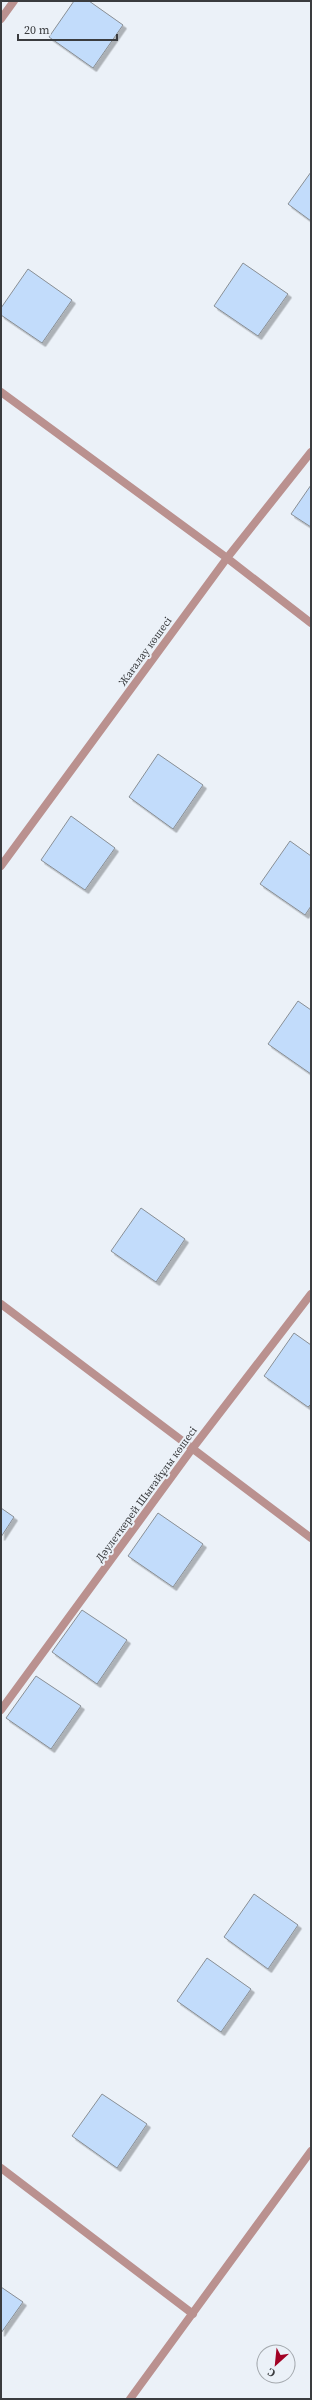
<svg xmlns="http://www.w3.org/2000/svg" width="312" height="2400" viewBox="0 0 312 2400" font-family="'Source Serif 4',serif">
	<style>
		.building { fill: #c2dcfb; stroke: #898f95; filter: url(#shadow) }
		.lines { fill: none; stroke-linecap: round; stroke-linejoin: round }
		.minor { stroke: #ba918f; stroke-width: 8 }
		.labels { text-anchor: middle; stroke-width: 4; stroke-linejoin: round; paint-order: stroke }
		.street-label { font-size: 11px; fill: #3a3c3f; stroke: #ebf1f8 }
	</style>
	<defs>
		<filter id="shadow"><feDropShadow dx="3.5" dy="3.5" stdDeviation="0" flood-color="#0004"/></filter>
	</defs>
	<rect width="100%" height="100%" fill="#ebf1f8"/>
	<!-- building -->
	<path class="building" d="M74,1h15l34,24 -30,43 -44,-31z
		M311,172v49l-23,-17z
		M243,263l45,31 -30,42 -44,-30z
		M28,269l44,31 -30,43 -41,-28v-7z
		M311,485v42l-20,-13z
		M158,754l45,31 -30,44 -44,-32z
		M71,816l44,32 -30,42 -44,-30z
		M290,841l21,15v50l-6,9 -45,-31z
		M298,1001l13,9v64l-43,-30z
		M141,1208l44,31 -29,43 -45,-31z
		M294,1333l17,12v59l-3,3 -44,-31z
		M1,1508l13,9 -13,20z
		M158,1513l45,31 -30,43 -45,-31z
		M82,1610l45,30 -30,44 -45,-32z
		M36,1676l45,30 -30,43 -45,-31z
		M254,1894l44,31 -30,44 -44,-32z
		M207,1958l44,31 -30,43 -44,-31z
		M102,2094l45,30 -30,44 -45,-32z
		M1,2287l22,15 -22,31z"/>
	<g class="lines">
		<!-- minor -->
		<path class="minor" d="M1,19l13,-18
			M1,392l226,166 84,65
			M1,866l226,-308 84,-106
			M1,1304l310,234
			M1,1710l191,-261 119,-155
			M1,2168l192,146
			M130,2399l181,-248"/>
	</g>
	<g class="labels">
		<!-- street labels -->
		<g class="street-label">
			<text transform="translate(145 651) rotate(-54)" y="4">Жағалау көшесі</text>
			<text transform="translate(146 1494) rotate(-54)" y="4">Дәулеткерей Шығайұлы көшесі</text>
		</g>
	</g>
	<!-- border -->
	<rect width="312" height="2400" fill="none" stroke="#3a3c3f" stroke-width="4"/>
	<!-- north arrow -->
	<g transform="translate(276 2364) rotate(207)"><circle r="19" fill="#ebf1f8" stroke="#a4a9ae"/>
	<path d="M0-3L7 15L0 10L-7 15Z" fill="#a20225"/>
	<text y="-6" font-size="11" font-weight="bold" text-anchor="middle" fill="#3a3c3f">С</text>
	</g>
	<!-- scale -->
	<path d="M18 34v6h99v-6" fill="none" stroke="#3a3c3f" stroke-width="2"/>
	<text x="24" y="34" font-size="12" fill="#3a3c3f" stroke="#ebf1f8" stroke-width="3" paint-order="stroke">20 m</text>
</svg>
